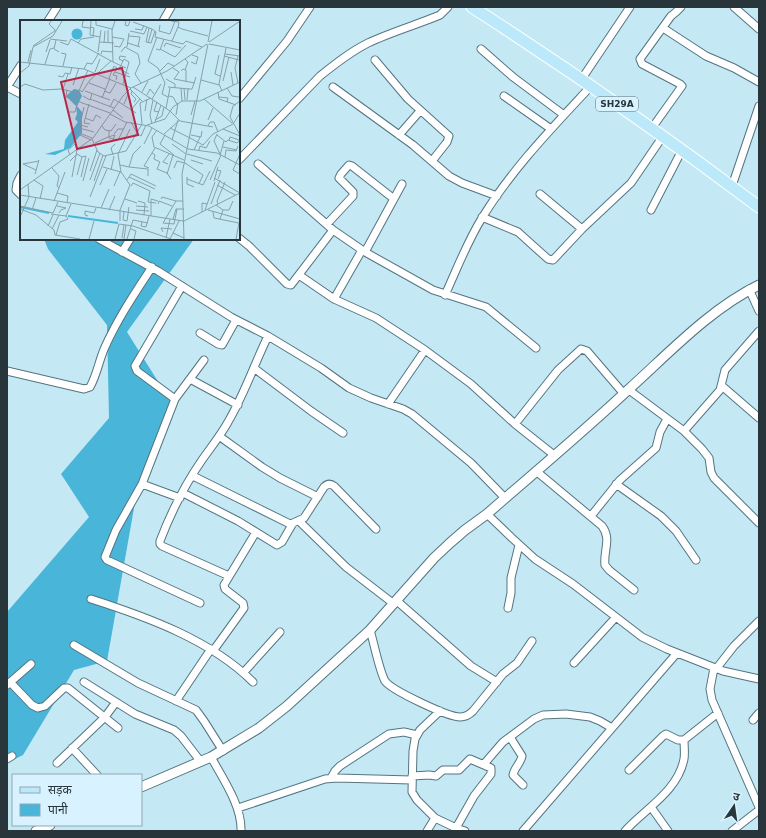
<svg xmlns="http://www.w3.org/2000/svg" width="766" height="838" viewBox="0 0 766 838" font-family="'DejaVu Sans','Noto Sans Devanagari',sans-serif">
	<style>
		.water { fill: #49b5d9 }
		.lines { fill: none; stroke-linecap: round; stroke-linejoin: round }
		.minor-casing { stroke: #547480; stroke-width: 9 }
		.tertiary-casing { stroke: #547480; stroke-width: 11 }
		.primary-casing { stroke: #fff; stroke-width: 13 }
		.minor { stroke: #fff; stroke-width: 7 }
		.tertiary { stroke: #fff; stroke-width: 9 }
		.primary { stroke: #bce9fa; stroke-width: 11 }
		.labels { text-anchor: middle; stroke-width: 3; stroke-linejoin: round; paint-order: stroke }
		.shield { fill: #d8f3ff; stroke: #5d6f76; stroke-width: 1 }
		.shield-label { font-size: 9px; font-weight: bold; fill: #28363b }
		.inset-river { fill: none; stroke: #49b5d9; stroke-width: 2 }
		.inset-road { fill: none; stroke: #86a1ab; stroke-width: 1 }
		.view { fill: #b82748; fill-opacity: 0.15; stroke: #b82748; stroke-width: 2 }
		.inset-edge { fill: none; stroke: #28363b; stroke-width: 2 }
	</style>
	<rect width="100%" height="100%" fill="#c5e8f5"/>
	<!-- water -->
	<path class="water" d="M44,239h150l-67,93 47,75 -37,84 -30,170 -33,9 -51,85 -16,8v-151l82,-95 -28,-43 48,-56 -2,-93 -59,-76z"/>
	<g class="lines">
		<defs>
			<path id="minor" d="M734,7l25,22
				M48,21l9,-14
				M163,21l8,-14
				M663,28l43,28 28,12 25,14
				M481,49l32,28 51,38
				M375,60l33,39 41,37 -2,6 -15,19
				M581,80l49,-73
				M7,87l14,-22
				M7,87l14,7
				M333,87l80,58 36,31 13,7 35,13
				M504,96l47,33
				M239,99l48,-58 23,-34
				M652,128l30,-42 -2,-2 -38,-20 -2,-5 31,-43 5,-4 5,-5
				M399,135l21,-24
				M239,160l81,-84c15,-12 30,-24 48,-33 23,-11 48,-18 72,-28l8,-8
				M258,164l75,66 32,22 68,38 53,17 50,41
				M21,175l-4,8 -1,7 5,5
				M732,186l27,-80
				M540,194l42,35
				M651,210l31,-60
				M482,217l36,15 30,27 5,1 29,-31 49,-46 32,-47
				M327,224l26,-28v-4l-14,-14 2,-4 8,-9 3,1 42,33
				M239,238l10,8 38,38 4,1 42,-55
				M99,239l59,32 73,46 37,19 53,32 28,20 22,10 32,11 9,5 59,49 34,35
				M122,252l8,-13
				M365,252l37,-68
				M299,275l35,24 42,19 49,32 46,34 44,40 39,31
				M749,289l10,22
				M445,295c12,-26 22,-53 37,-77 30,-49 70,-90 109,-132
				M334,299l28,-49
				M200,333l18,11 4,1 14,-25
				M254,368l57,43 32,22
				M7,371l77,18 6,-2c7,-12 9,-27 15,-40 13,-29 30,-54 47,-80
				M190,379l48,26
				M722,386l37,32
				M629,390l55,41 18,18 7,9 2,14 3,6 45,45
				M175,399l-38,-28 -2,-5 47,-80
				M388,404l37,-54
				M515,424l43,-54 23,-21 6,2 37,43
				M684,431l36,-41 5,-20 34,-39
				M219,436l43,31 18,11 38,19
				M536,471l66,55c10,13 1,25 3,39l4,5 25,20
				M193,476l99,49
				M142,484l38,14
				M616,484l45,32 15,15 20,29
				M183,493l55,28 39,24 5,-3 11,-19 11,-5 20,-31c3,-3 6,-4 10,-1l42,43
				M487,514l25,24 23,21 38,25 69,53 25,12 56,22 36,8
				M591,516l29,-36 36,-32 4,-16 7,-13
				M299,521l47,46 48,37
				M229,576l-67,-30 -2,-2v-3c10,-26 26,-58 42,-81 9,-13 19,-25 26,-38 16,-27 26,-57 40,-86
				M91,599c56,18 120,41 162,83
				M397,601l74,65 26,16
				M200,603l-93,-43 -2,-3 11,-27 26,-46 33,-85 29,-39
				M508,608l3,-15v-15l8,-33
				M370,630c4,13 9,40 15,51 6,9 63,36 75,36 6,0 10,-3 13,-6l30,-37 14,-11 15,-22
				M74,645l64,38 58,27 8,11 19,30
				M213,651l31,-43 -1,-5 -18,-14 -1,-4 32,-53
				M574,663l42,-46
				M714,668l-4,21 2,11 47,107
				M716,669l18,-23 25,-25
				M244,672l36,-40
				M10,682l22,23 6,3 7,-2 19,-18h4l50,40
				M84,682l51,32 39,16 7,6 20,26
				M7,685l24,-21
				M176,701l35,-52
				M440,711l-20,19 -5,9 -2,12 -1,41 5,8 18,18 21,10 9,3
				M753,720l6,-7
				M510,737l12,19c-1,7 -8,12 -9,19l10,10
				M72,748l25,27
				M211,757c12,22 31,49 30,74
				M7,759l5,-3
				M57,763l48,-46 11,-15
				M484,764l19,-22 31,-23 9,-4 23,-1 24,3 10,4 12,7
				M629,770l34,-34 3,-2 12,6h6l34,-27
				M412,776l17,-1 7,1 7,-6h16l11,-11 21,9v6l-17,22 -18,32
				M331,778l4,-7 5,-5 49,-32 15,-2 13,3
				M651,807l17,24
				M238,808l87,-29 12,-1 75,2
				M427,831l8,-13
				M523,831l154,-178
				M625,831c20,-22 53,-40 59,-72 1,-6 0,-13 0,-19
				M732,831l27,-21"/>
			<path id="tertiary" d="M141,787l70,-30 48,-29 28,-22 83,-76 64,-72 16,-15 15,-13 22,-16c47,-41 96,-82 142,-125 40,-36 81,-80 130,-104
				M36,831l14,-6"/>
			<path id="primary" d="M472,7c98,63 194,130 287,200"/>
		</defs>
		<!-- minor casing -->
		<use href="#minor" class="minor-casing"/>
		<!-- tertiary casing -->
		<use href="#tertiary" class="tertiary-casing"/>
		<!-- primary casing -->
		<use href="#primary" class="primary-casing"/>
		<!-- minor -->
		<use href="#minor" class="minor"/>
		<!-- tertiary -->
		<use href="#tertiary" class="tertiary"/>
		<!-- primary -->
		<use href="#primary" class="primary"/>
	</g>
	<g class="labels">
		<!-- shield labels -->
		<rect class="shield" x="596" y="97" width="42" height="14" rx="3"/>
		<g class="shield-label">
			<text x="617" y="107">SH29A</text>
		</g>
	</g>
	<!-- overview -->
	<g transform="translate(20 20)">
		<rect width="220" height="220" fill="#c5e8f5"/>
		<path d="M51.5 14a5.5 5.5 0 1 1 11 0a5.5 5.5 0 1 1-11 0ZM54,69l5,1 3,6 -5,10 5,6v21l-12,15 -15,7 -10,-1 19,-5 1,-9 13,-18 -3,-3 2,-5 -1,-8 -10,-10z" fill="#49b5d9"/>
		<path class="inset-river" d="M0,187l29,6M48,196l50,7"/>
		<path class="inset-road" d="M31,1l-2,3 6,6M63,1l-1,6 8,1M71,1l-1,14 10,2M76,1v4l16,4M95,1l-3,9 1,32 13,6M106,1l-1,4 3,1 2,-5M151,1l8,1 -1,5 4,2 26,7M113,2l19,7 4,3 -1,5 28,7 3,-3 16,6M140,5l-1,6 11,3 5,-13M70,7l4,1 -1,8M129,8l-3,14 5,1 4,-12M115,9l7,1 2,-5M88,10v13M110,11l14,3 3,-7M109,16l11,1 -2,9M92,17l12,2 -4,8 -6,-1M137,17l-9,24 10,7 7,15 -3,11 6,3M30,19l17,2M36,20l-2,9 5,3M152,21l6,-14M40,22l8,3 3,-6 42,23M80,22l14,1M188,22l4,-21M189,22l31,-21M58,23l3,-4 13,-2M84,23l1,-12M108,23l12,4M128,23l4,-14M189,24l31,6M13,26l23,-16M107,27l2,-14M144,27l2,-4 15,5M136,29l4,1 4,-11M140,29l15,8 11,-12M26,32l4,-12M78,32l3,-22M101,32l4,-5 13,7 2,9 -5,11 6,9M41,33l5,1 -3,12M81,34l1,-3 11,1M205,34l15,2M199,35l-4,19 5,2M204,36l15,4M165,39l3,3 -3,8M103,41l-4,-2 1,-3 6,1M0,42l64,7 47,19 36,-17 40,-27M8,42l3,-12M171,42l5,2 2,-7 -6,-2M25,44l5,-15 4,-1M101,45l3,-6 5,3 -6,22M101,45l-2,4 10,5M94,46l3,2 -4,7 4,1 -1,4M153,48l6,4 -5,7 21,4M64,49l3,-6 5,1 7,-11M140,51l8,-8 6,3M161,51l2,-2 3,1v12M75,52l5,-13M95,52l15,5M211,52l2,13M0,53l9,-7 4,-19 20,-11 9,-15M38,56l5,1 2,-4 5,1 2,-7M89,58l5,-12M146,59l9,5v4M181,60l18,5M203,61l6,-24M69,63l16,6M218,63l-3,-15 3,-12M53,65l6,-17M0,67l5,-3 18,6 18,-1 17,4M113,67l37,24M148,67l21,2M161,68l1,13M164,68l1,12M207,68l5,8 7,1M43,69l5,-15M110,69l12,12M47,70l-1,7 44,16M60,70l2,2 8,-12 21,-19M65,71l25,9M84,71l6,2 6,-10M112,71l-1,3 5,5 -2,3M202,71l-3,-7 7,-36M122,72l6,-11M198,72l1,7 17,6M127,75l3,-6 4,5M63,76l7,4 2,-6M149,76l4,1 4,7M199,77l9,1 -1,4M82,78l8,-20M70,79l24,9M132,79l9,-15M184,79l28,24M55,80l13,-30M167,80l1,-11h4l4,-12M220,81l-7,5 -3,11 10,18M99,82l17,11M137,82l-3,9 5,1M69,84l-5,19 6,1M104,84l4,-10 -2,-2M64,87l-4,18 8,2M90,87l4,-8 4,3M146,88l4,-20M93,90l10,8M111,90l9,-11M125,91l2,-12M150,91l10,10 33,6M48,92h7l3,-11M90,94l15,8 24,4 39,23 29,4 23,12M156,95l2,-12M171,95l4,-14M65,98l8,3 3,-6 5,3M135,100l7,-4 2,-9M188,100l5,-12M111,102l6,11M135,102l6,-17M132,104l-2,-9 3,-15M127,105l18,-6 8,-12 9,-6h18l40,-19M82,106l3,4 6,1 5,-7M188,106l2,-4h4l4,10M59,108l15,4M150,108l20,10M203,109l17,7M137,110l-5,7 2,10 30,13M89,111v7l9,2 9,-18M59,113l13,5M117,113l4,3 5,-11M94,114l4,-5h6M144,114l16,-14M197,114l-3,7 6,13M60,115l11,5M145,115l-5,9 14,11M171,115l10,2 1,-6M197,115l9,7 2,-2 9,3 3,-3M88,117l7,-2 -2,5M170,118l13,7 10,-11 20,-10 7,-11M72,119l6,13 6,4 22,-5 16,-27 -2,-21 11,-5M152,120l6,-20M209,120l1,-3 9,3M75,123l13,-6M124,124l8,-16M152,124l14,10M203,127l14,3M50,128l-1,-3 7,-10M174,130l6,-13M179,130l1,-4 6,2 4,-7M132,133l3,2 -1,4 6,3M98,134l3,18 9,13 -10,25v11M98,134l12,-25M167,134l25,7M220,134l-7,16 7,4M50,135l-2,-5 8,-7M93,135l-2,-7 4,-4M200,135l4,-14M205,137l1,-7 10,1 2,-5M171,140l12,4M50,141l7,-7 5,3 -5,18M140,142l-3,7 10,4 4,6M165,143l18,12 -4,9M148,144l-5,-2 6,-8M100,145l9,2 4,-13 8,-8M83,147l18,5M109,147l19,2v7M32,148l7,8 -2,10 2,2M129,148l-5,-2 11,-18M154,148l3,-7 8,2M16,150l-13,-6 16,-3M91,150l3,-14M197,150l4,1 -3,8M70,151l7,-21M15,154l4,-14M147,154l6,-19M52,157l5,-27M61,157l5,-21 -4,1M109,157l26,12M167,157v7l7,3M194,158l26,15M167,159l16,6 7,-14M14,160l9,6 -3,13M70,160l10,-27M107,160l4,-6 25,12M190,160l11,-25M63,161l6,-23M74,161l9,-26M194,161l4,-14M8,164l1,13M80,165l7,-16M197,165l18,10M94,166l6,-14M111,166l2,-3 17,8 -2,11 8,1M0,170l73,-52 30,-42 8,-8M37,173l11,3 -1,7M0,175l163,26M70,177l16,-41M105,179l12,4M141,179l1,-2 14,4M34,181l11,-29M118,181l7,2 -1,12M138,184l1,-3 13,5M191,184l9,-24M198,184l-1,-3 8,-19M196,185l7,5 -3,9M0,186l33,7 5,-11M37,186l9,2 -5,2 -2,3M116,186l12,1M81,188l8,-19M0,189l16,6 18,15 1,5 25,4M157,189l-3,15 -11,-1 13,-22h7M12,190l4,-12M89,190l6,-14M116,190l13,1M185,190l10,-28M188,190l32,9M203,190h6l4,-9M104,192l-1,8 4,1 2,-14M182,192v-9l5,1M193,192l1,6 25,5 -3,16M31,194l15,2 5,-12M68,196l-3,-1v-4l9,2 2,-5M131,196v-17l7,2M0,197l9,-20M153,199l3,-10h8M164,201l56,-28M122,202l-1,4 5,1 3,-11M28,206l5,-11M32,209l7,-14M111,209l5,2 -2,8M143,212l-2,-4 11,1M153,213l11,5M36,215l4,-13 8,-3 -2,-3M102,218l2,-13M146,218l4,-19M69,219l5,-18M95,219l4,-15 14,2 38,13M104,219l2,-14M107,219l6,-19 15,3M150,219l9,-18M164,219l-2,-65 26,-130"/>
		<path class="view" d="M102,48l16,67 -61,14 -16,-67z"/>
		<rect width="220" height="220" class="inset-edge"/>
	</g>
	<!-- border -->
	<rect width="766" height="838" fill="none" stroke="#28363b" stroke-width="16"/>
	<!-- legend -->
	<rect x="12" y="774" width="130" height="52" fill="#d8f3ff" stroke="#92a7b1"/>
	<rect x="20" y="787" width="20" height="6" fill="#bce9fa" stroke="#92a7b1"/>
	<text x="48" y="794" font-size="12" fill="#28363b">सड़क</text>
	<rect x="20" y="804" width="20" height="12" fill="#49b5d9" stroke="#92a7b1"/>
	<text x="48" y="814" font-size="12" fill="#28363b">पानी</text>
	<!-- north arrow -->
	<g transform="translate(734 806) rotate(13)" stroke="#d8f3ff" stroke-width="3" paint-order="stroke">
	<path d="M0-3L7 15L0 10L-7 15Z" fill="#28363b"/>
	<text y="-6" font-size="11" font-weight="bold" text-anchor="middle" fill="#28363b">उ</text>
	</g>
</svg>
